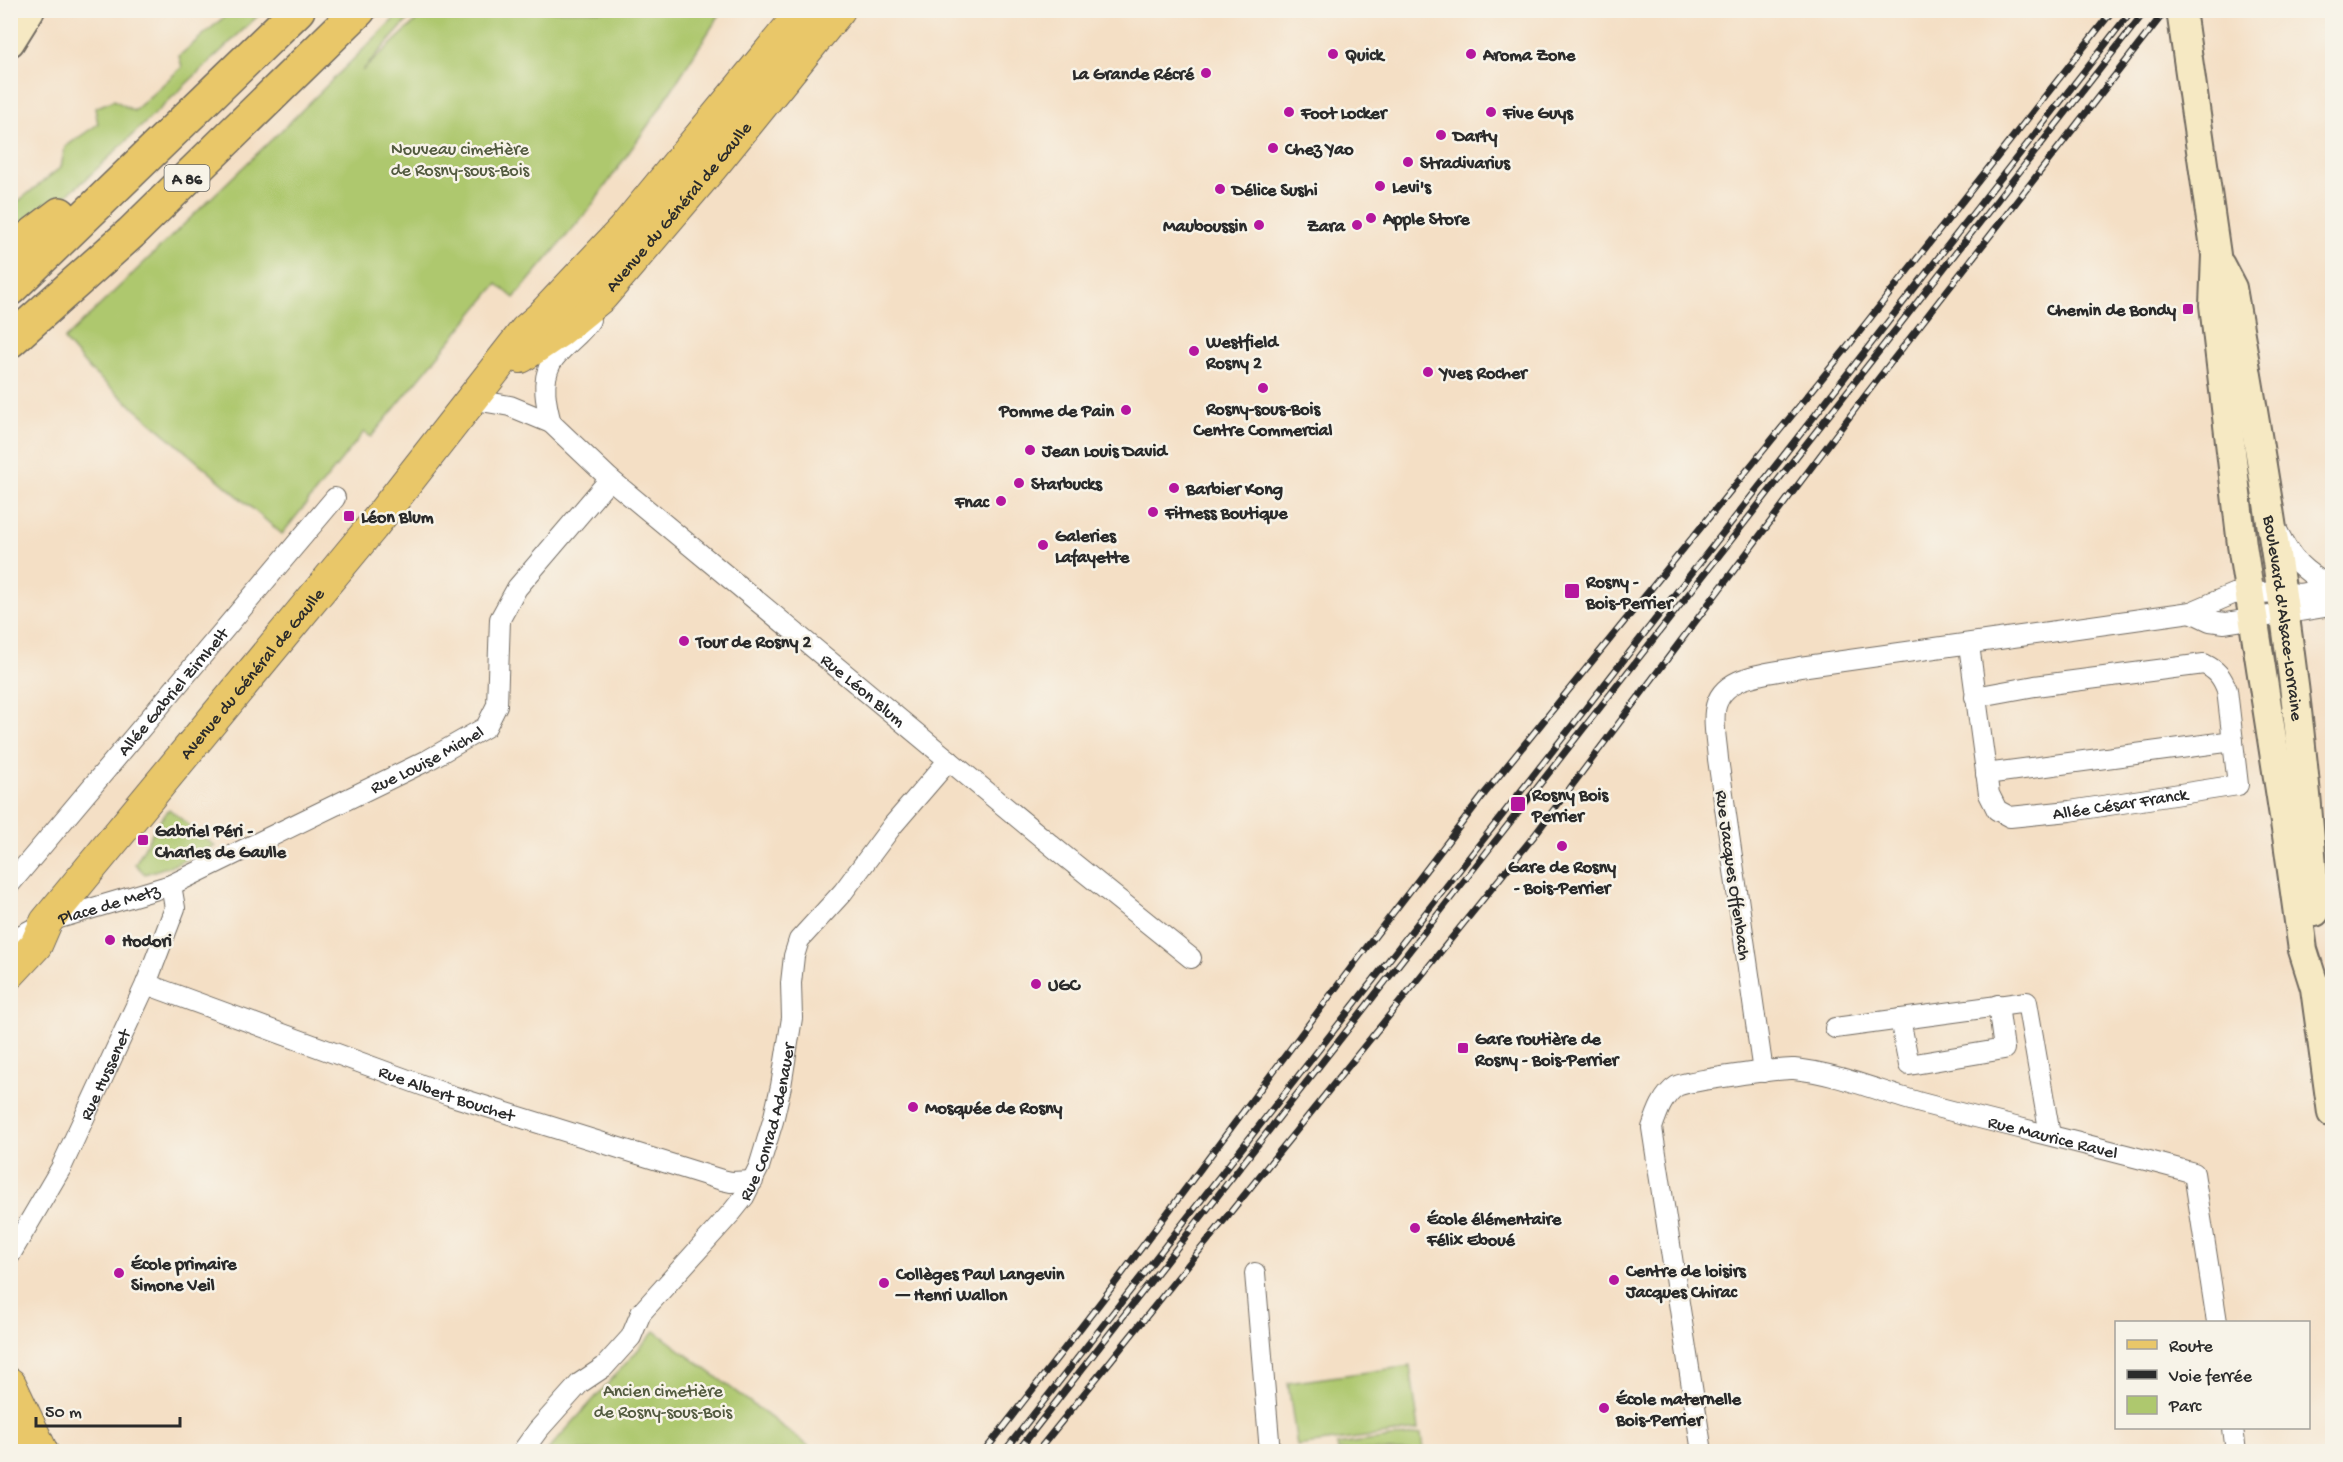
<svg xmlns="http://www.w3.org/2000/svg" width="2343" height="1462" viewBox="0 0 2343 1462" font-family="'Gochi Hand',sans-serif">
	<style>
		.green { fill: #aec86e; stroke: #6c7a4c; stroke-width: 1.5 }
		.lines { fill: none; stroke-linecap: round; stroke-linejoin: round }
		.street-casing { stroke: #716a61; stroke-width: 22 }
		.secondary-casing { stroke: #716a61; stroke-width: 32 }
		.primary-casing { stroke: #716a61; stroke-width: 34 }
		.highway-casing { stroke: #716a61; stroke-width: 36 }
		.street { stroke: #fff; stroke-width: 20 }
		.secondary { stroke: #f6e9c3; stroke-width: 28 }
		.primary { stroke: #e9c769; stroke-width: 32 }
		.highway { stroke: #e9c769; stroke-width: 33 }
		.rail-casing { stroke: #2b2b2b; stroke-width: 7 }
		.rail { stroke: #f7f3e8; stroke-width: 4.5; stroke-dasharray: 14; stroke-linecap: butt }
		.poi-dot { fill: #b5179e; stroke: #f7f3e8; stroke-width: 2 }
		.labels { text-anchor: middle; stroke-width: 5; stroke-linejoin: round; paint-order: stroke }
		.shield { fill: #f7f3e8; stroke: #686764; stroke-width: 1.5 }
		.shield-label { font-size: 16px; font-weight: bold; fill: #2b2b2b }
		.poi-label { font-size: 18px; font-weight: bold; fill: #2b2b2b; stroke: #f7f3e8; text-anchor: start }
		.park-label { font-size: 18px; fill: #525a3f; stroke: #f7f3e8 }
		.street-label { font-size: 18px; fill: #2b2b2b; stroke: #f7f3e8 }
	</style>
	<rect width="100%" height="100%" fill="#f7f3e8"/>
	<filter id="ink" filterUnits="userSpaceOnUse"><feTurbulence type="fractalNoise" baseFrequency=".0167" numOctaves="2"/><feDisplacementMap in="SourceGraphic" scale="12" xChannelSelector="R" yChannelSelector="G"/><feConvolveMatrix kernelMatrix="1 2 1 2 8 2 1 2 1" color-interpolation-filters="sRGB"/></filter>
	<filter id="wash" filterUnits="userSpaceOnUse"><feTurbulence type="fractalNoise" baseFrequency=".008" numOctaves="4" result="noise"/><feDisplacementMap in="SourceGraphic" scale="24" xChannelSelector="R" yChannelSelector="G"/><feGaussianBlur stdDeviation="1.35" result="paint"/><feColorMatrix in="noise" values="0 0 0 0 0 0 0 0 0 0 0 0 0 0 0 0 0 1.4 0 .05"/><feComposite in="paint" operator="in"/></filter>
	<g filter="url(#wash)">
		<rect width="100%" height="100%" fill="#f4dfc5"/>
		<!-- green -->
		<path class="green" d="M231,11h32l-178,169 -54,43 -20,13v-29l50,-40 4,-20 33,-23 -3,-16 19,-8 20,11 48,-44 -3,-11z
			M402,11h14l-54,60 65,-60h295l-64,100 -68,97 -76,90 -17,-14 -126,153 -7,-5 -82,102 -192,-164 -26,-30 229,-221z
			M169,809l46,37 -39,18 -31,10 -10,-10c11,-18 20,-39 34,-55z
			M655,1331l160,120h-268z
			M1410,1366l9,64 -122,16 -9,-63z
			M1421,1434l2,17h-85l-1,-6z"/>
	</g>
	<g filter="url(#ink)">
		<g class="lines">
			<defs>
				<g id="street">
					<path id="s1" d="M470,399l40,7 41,17 59,56 447,371 134,108"/>
					<path d="M551,423c-5,-19 -10,-41 0,-60 9,-16 30,-27 39,-43"/>
					<path d="M2278,532c14,29 25,38 52,55"/>
					<path d="M2191,612l19,9 15,2 100,-16 7,-5"/>
					<path id="s2" d="M1969,645l20,149 8,16 13,7 60,-6 168,-26 -11,-95c-5,-13 -10,-20 -23,-26l-169,22 -60,11"/>
					<path d="M1986,774l247,-33"/>
					<path id="s3" d="M10,884l325,-386"/>
					<path id="s4" d="M10,941l36,-19 125,-37 257,-125 58,-33 11,-22 3,-86 17,-31 93,-109"/>
					<path id="s5" d="M146,984l303,111 273,85 9,2 22,-1"/>
					<path d="M1900,1019l9,46 95,-16 -6,-44"/>
					<path d="M1835,1028l192,-26 23,133"/>
					<path d="M1763,1072l-45,-313c-1,-15 -5,-33 -3,-48 5,-38 56,-37 85,-44l391,-55 42,-18 48,-2 18,2 33,-6"/>
					<path id="s6" d="M10,1255l51,-87 85,-184 29,-76 -4,-23"/>
					<path d="M1255,1273l15,179"/>
					<path d="M2233,1428l3,24"/>
					<path id="s7" d="M522,1452l16,-22 42,-47 24,-16 27,-30 10,-24 91,-101 12,-15 15,-30 14,-46 8,-35 11,-68 -1,-35 3,-27 5,-16 44,-48 50,-67 56,-65"/>
					<path id="s8" d="M1702,1452l-50,-324c5,-15 11,-33 25,-42 10,-5 105,-18 117,-17 43,4 86,23 127,34 91,24 183,45 273,70l23,149"/>
				</g>
				<g id="secondary">
					<path d="M2181,10l35,245 -2,50 28,240 46,297 15,108 12,38 17,125"/>
					<path d="M10,42l20,-32"/>
					<path id="s9" d="M2220,265l12,23c36,207 71,414 83,624"/>
				</g>
				<g id="primary">
					<path id="s10" d="M521,357l37,-25 44,-36 109,-128 128,-158"/>
					<path id="s11" d="M10,973l26,-28 10,-23 326,-395 154,-197 15,-13 82,-87 181,-220"/>
					<path d="M10,1384l32,68"/>
					<path d="M10,1448l2,4"/>
				</g>
				<path id="highway" d="M10,252l50,-38
					M10,289l288,-279
					M10,341l121,-108 228,-223"/>
			</defs>
			<!-- street casing -->
			<use href="#street" class="street-casing"/>
			<!-- secondary casing -->
			<use href="#secondary" class="secondary-casing"/>
			<!-- primary casing -->
			<use href="#primary" class="primary-casing"/>
			<!-- highway casing -->
			<use href="#highway" class="highway-casing"/>
			<!-- street -->
			<use href="#street" class="street"/>
			<!-- secondary -->
			<use href="#secondary" class="secondary"/>
			<!-- primary -->
			<use href="#primary" class="primary"/>
			<!-- highway -->
			<use href="#highway" class="highway"/>
			<defs>
				<path id="rail" d="M984,1452l119,-153 250,-334 132,-172 364,-448 264,-335
					M1004,1452l1128,-1442
					M1017,1452l1129,-1442
					M1037,1452l497,-616 334,-444 298,-382"/>
			</defs>
			<!-- rail casing -->
			<use href="#rail" class="rail-casing"/>
			<!-- rail -->
			<use href="#rail" class="rail"/>
		</g>
	</g>
	<!-- markers -->
	<g class="poi-dot">
		<circle cx="1333" cy="54" r="6"/>
		<circle cx="1471" cy="54" r="6"/>
		<circle cx="1206" cy="73" r="6"/>
		<circle cx="1289" cy="112" r="6"/>
		<circle cx="1491" cy="112" r="6"/>
		<circle cx="1441" cy="135" r="6"/>
		<circle cx="1273" cy="148" r="6"/>
		<circle cx="1408" cy="162" r="6"/>
		<circle cx="1380" cy="186" r="6"/>
		<circle cx="1220" cy="189" r="6"/>
		<circle cx="1371" cy="218" r="6"/>
		<circle cx="1259" cy="225" r="6"/>
		<circle cx="1357" cy="225" r="6"/>
		<rect x="2182" y="303" width="12" height="12" rx="3"/>
		<circle cx="1194" cy="351" r="6"/>
		<circle cx="1428" cy="372" r="6"/>
		<circle cx="1263" cy="388" r="6"/>
		<circle cx="1126" cy="410" r="6"/>
		<circle cx="1030" cy="450" r="6"/>
		<circle cx="1019" cy="483" r="6"/>
		<circle cx="1174" cy="488" r="6"/>
		<circle cx="1001" cy="501" r="6"/>
		<circle cx="1153" cy="512" r="6"/>
		<rect x="343" y="510" width="12" height="12" rx="3"/>
		<circle cx="1043" cy="545" r="6"/>
		<rect x="1564" y="583" width="16" height="16" rx="3"/>
		<circle cx="684" cy="641" r="6"/>
		<rect x="1510" y="796" width="16" height="16" rx="3"/>
		<rect x="137" y="834" width="12" height="12" rx="3"/>
		<circle cx="1562" cy="846" r="6"/>
		<circle cx="110" cy="940" r="6"/>
		<circle cx="1036" cy="984" r="6"/>
		<rect x="1457" y="1042" width="12" height="12" rx="3"/>
		<circle cx="913" cy="1107" r="6"/>
		<circle cx="1415" cy="1228" r="6"/>
		<circle cx="119" cy="1273" r="6"/>
		<circle cx="1614" cy="1280" r="6"/>
		<circle cx="884" cy="1283" r="6"/>
		<circle cx="1604" cy="1408" r="6"/>
	</g>
	<g class="labels">
		<!-- shield labels -->
		<rect class="shield" x="164.5" y="165" width="45" height="26" rx="4.5"/>
		<g class="shield-label">
			<text x="187" y="184">A 86</text>
		</g>
		<!-- poi labels -->
		<g class="poi-label">
			<text x="1345" y="60">Quick</text>
			<text x="1483" y="60">Aroma Zone</text>
			<text x="1194" y="79" text-anchor="end">La Grande Récré</text>
			<text x="1301" y="118">Foot Locker</text>
			<text x="1503" y="118">Five Guys</text>
			<text x="1453" y="141">Darty</text>
			<text x="1285" y="154">Chez Yao</text>
			<text x="1420" y="168">Stradivarius</text>
			<text x="1392" y="192">Levi's</text>
			<text x="1232" y="195">Délice Sushi</text>
			<text x="1383" y="224">Apple Store</text>
			<text x="1247" y="231" text-anchor="end">Mauboussin</text>
			<text x="1345" y="231" text-anchor="end">Zara</text>
			<text x="2176" y="315" text-anchor="end">Chemin de Bondy</text>
			<text x="1206" y="347">Westfield<tspan x="1206" dy="21">Rosny 2</tspan></text>
			<text x="1440" y="378">Yves Rocher</text>
			<text x="1263" y="414" text-anchor="middle">Rosny-sous-Bois<tspan x="1263" dy="21">Centre Commercial</tspan></text>
			<text x="1114" y="416" text-anchor="end">Pomme de Pain</text>
			<text x="1042" y="456">Jean Louis David</text>
			<text x="1031" y="489">Starbucks</text>
			<text x="1186" y="494">Barbier Kong</text>
			<text x="989" y="507" text-anchor="end">Fnac</text>
			<text x="1165" y="518">Fitness Boutique</text>
			<text x="361" y="522">Léon Blum</text>
			<text x="1055" y="541">Galeries<tspan x="1055" dy="21">Lafayette</tspan></text>
			<text x="1586" y="587">Rosny -<tspan x="1586" dy="21">Bois-Perrier</tspan></text>
			<text x="696" y="647">Tour de Rosny 2</text>
			<text x="1532" y="800">Rosny Bois<tspan x="1532" dy="21">Perrier</tspan></text>
			<text x="155" y="836">Gabriel Péri -<tspan x="155" dy="21">Charles de Gaulle</tspan></text>
			<text x="1562" y="872" text-anchor="middle">Gare de Rosny<tspan x="1562" dy="21">- Bois-Perrier</tspan></text>
			<text x="122" y="946">Hodori</text>
			<text x="1048" y="990">UGC</text>
			<text x="1475" y="1044">Gare routière de<tspan x="1475" dy="21">Rosny - Bois-Perrier</tspan></text>
			<text x="925" y="1113">Mosquée de Rosny</text>
			<text x="1427" y="1224">École élémentaire<tspan x="1427" dy="21">Félix Eboué</tspan></text>
			<text x="131" y="1269">École primaire<tspan x="131" dy="21">Simone Veil</tspan></text>
			<text x="1626" y="1276">Centre de loisirs<tspan x="1626" dy="21">Jacques Chirac</tspan></text>
			<text x="896" y="1279">Collèges Paul Langevin<tspan x="896" dy="21">— Henri Wallon</tspan></text>
			<text x="1616" y="1404">École maternelle<tspan x="1616" dy="21">Bois-Perrier</tspan></text>
		</g>
		<!-- park labels -->
		<g class="park-label">
			<text x="460" y="154">Nouveau cimetière<tspan x="460" dy="21">de Rosny-sous-Bois</tspan></text>
			<text x="663" y="1396">Ancien cimetière<tspan x="663" dy="21">de Rosny-sous-Bois</tspan></text>
		</g>
		<!-- street labels -->
		<g class="street-label">
			<text dy="6" stroke="none"><textPath href="#s10" startOffset="219">Avenue du Général de Gaulle</textPath></text>
			<text dy="6" stroke="none"><textPath href="#s9" startOffset="360">Boulevard d'Alsace-Lorraine</textPath></text>
			<text dy="6" stroke="none"><textPath href="#s11" startOffset="386">Avenue du Général de Gaulle</textPath></text>
			<text dy="6" stroke="none"><textPath href="#s1" startOffset="496">Rue Léon Blum</textPath></text>
			<text dy="6" stroke="none"><textPath href="#s3" startOffset="252">Allée Gabriel Zirnhelt</textPath></text>
			<text dy="6" stroke="none"><textPath href="#s4" startOffset="456">Rue Louise Michel</textPath></text>
			<text dy="6" stroke="none"><textPath href="#s2" startOffset="294">Allée César Franck</textPath></text>
			<text transform="translate(1734 875) rotate(82)" y="6">Rue Jacques Offenbach</text>
			<text dy="6" stroke="none"><textPath href="#s4" startOffset="106">Place de Metz</textPath></text>
			<text dy="6" stroke="none"><textPath href="#s6" startOffset="204">Rue Hussenet</textPath></text>
			<text dy="6" stroke="none"><textPath href="#s5" startOffset="320">Rue Albert Bouchet</textPath></text>
			<text dy="6" stroke="none"><textPath href="#s7" startOffset="420">Rue Conrad Adenauer</textPath></text>
			<text dy="6" stroke="none"><textPath href="#s8" startOffset="764">Rue Maurice Ravel</textPath></text>
		</g>
	</g>
	<!-- margin -->
	<rect width="2343" height="1462" fill="none" stroke="#f7f3e8" stroke-width="36"/>
	<!-- legend -->
	<rect x="2115" y="1321" width="195" height="108" fill="#f7f3e8" stroke="#a5a39c" stroke-width="1.5"/>
	<rect x="2127" y="1340" width="30" height="9" fill="#e9c769" stroke="#a5a39c" stroke-width="1.5"/>
	<text x="2169" y="1351" font-size="18" fill="#2b2b2b">Route</text>
	<rect x="2127" y="1370" width="30" height="9" fill="#2b2b2b" stroke="#a5a39c" stroke-width="1.5"/>
	<text x="2169" y="1381" font-size="18" fill="#2b2b2b">Voie ferrée</text>
	<rect x="2127" y="1396" width="30" height="18" fill="#aec86e" stroke="#a5a39c" stroke-width="1.5"/>
	<text x="2169" y="1411" font-size="18" fill="#2b2b2b">Parc</text>
	<!-- scale -->
	<path d="M36 1417v9h144v-9" fill="none" stroke="#2b2b2b" stroke-width="3"/>
	<text x="45" y="1417" font-size="18" fill="#2b2b2b" stroke="#f7f3e8" stroke-width="4.5" paint-order="stroke">50 m</text>
</svg>
